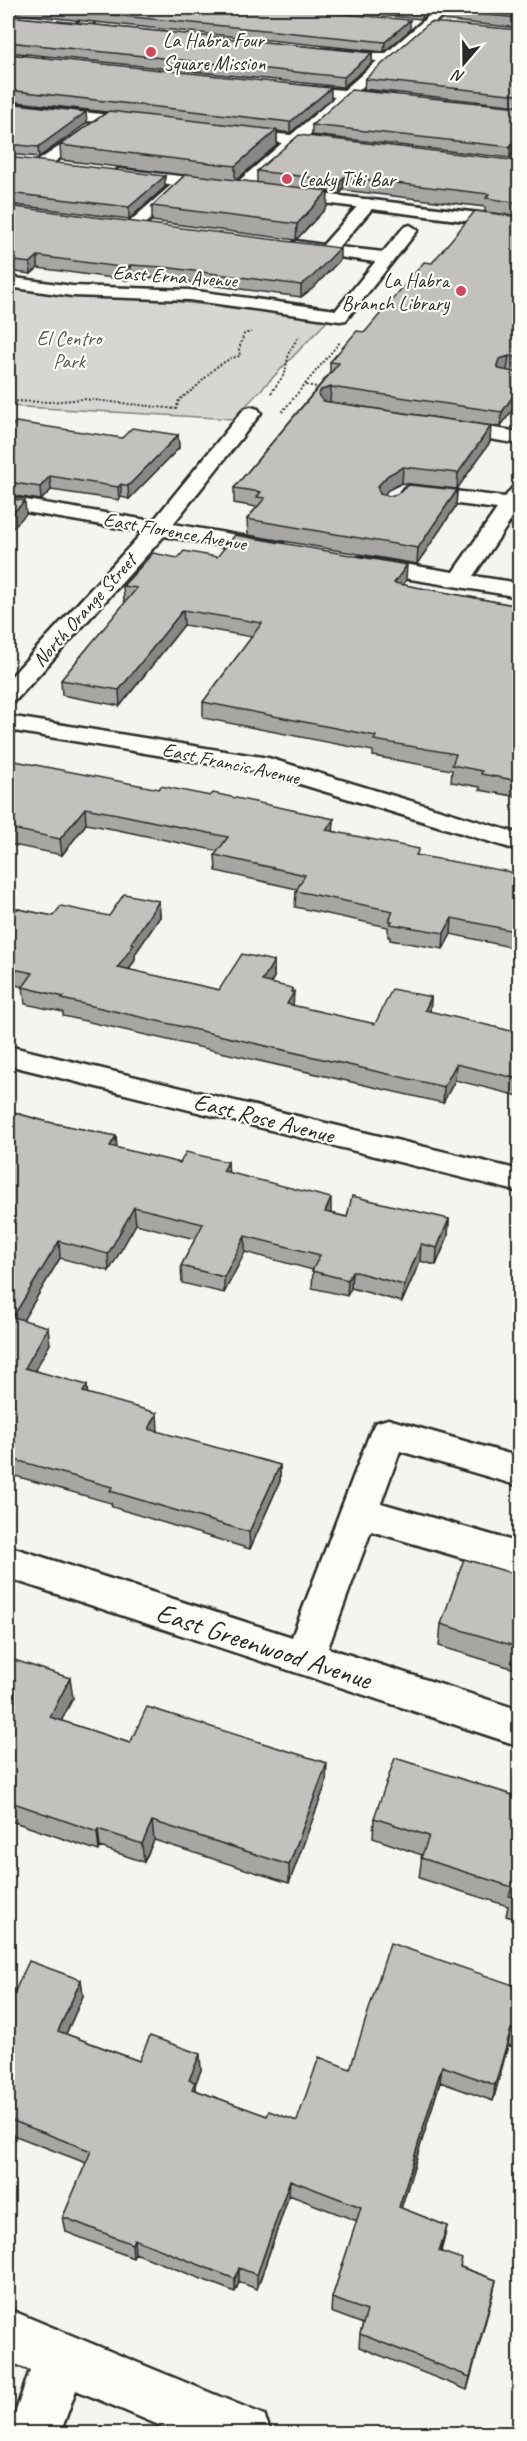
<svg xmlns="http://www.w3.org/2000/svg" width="527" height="2441" viewBox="0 0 527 2441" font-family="Caveat,sans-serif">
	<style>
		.green { fill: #d7d6d2; stroke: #81807e; stroke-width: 1.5 }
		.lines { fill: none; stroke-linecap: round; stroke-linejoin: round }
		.minor-casing { stroke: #2b2b2b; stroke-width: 5 }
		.major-casing { stroke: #2b2b2b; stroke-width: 5 }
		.path { stroke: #2b2b2b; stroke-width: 2; stroke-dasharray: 2 2; stroke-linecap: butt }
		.minor { fill: #fdfcf7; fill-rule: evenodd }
		.major { fill: #fdfcf7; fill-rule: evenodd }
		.wall { fill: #a7a6a3; stroke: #2b2b2b; stroke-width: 1.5 }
		.shaded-wall { fill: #888785; stroke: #2b2b2b; stroke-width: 1.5 }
		.building { fill: #c2c1be; stroke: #2b2b2b; stroke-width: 1.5 }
		.poi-dot { fill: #d1495b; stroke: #fdfcf7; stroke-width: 2 }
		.labels { text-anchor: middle; stroke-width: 4.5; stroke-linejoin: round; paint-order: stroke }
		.far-poi-label { font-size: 20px; fill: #2b2b2b; stroke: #fdfcf7; text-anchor: start }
		.far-street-label { font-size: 20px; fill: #2b2b2b; stroke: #fdfcf7 }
		.far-park-label { font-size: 20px; fill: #565655; stroke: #fdfcf7 }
		.street-label { font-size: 24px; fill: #2b2b2b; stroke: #fdfcf7 }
		.near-street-label { font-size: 28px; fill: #2b2b2b; stroke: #fdfcf7 }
	</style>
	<rect width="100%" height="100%" fill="#f5f4ef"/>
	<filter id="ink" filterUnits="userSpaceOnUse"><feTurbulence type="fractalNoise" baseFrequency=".0167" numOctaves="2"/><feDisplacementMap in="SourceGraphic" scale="12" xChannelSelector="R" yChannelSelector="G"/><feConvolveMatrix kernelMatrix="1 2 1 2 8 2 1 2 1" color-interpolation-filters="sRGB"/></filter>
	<g filter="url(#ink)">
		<!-- green -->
		<path class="green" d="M8,282l321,37 -96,100 -225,-13z"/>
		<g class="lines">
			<defs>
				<path id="minor" d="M102,8h14l-103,67 -5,1v-10z
					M438,8h13l-93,83 38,5 2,3 -2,3 -46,-3 -43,38 35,5 2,3 -2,3 -44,-3 -52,46h-12l-2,-3 2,-3 48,-42 -49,-6 -7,-4 2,-3 63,5 44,-38 -48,-5 -5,-1 -2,-3 2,-3 62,5 33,-29 -50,-5 -5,-1 -2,-3 2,-3 63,5z
					M8,103l135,16 7,4 -7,4 -46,-5 6,4 -2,3 -55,39h-10l-3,-3 3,-3 60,-40 -88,-11z
					M183,177l5,2 3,3 -3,3 -48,44h-12l-2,-3 2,-3 50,-44z
					M368,199l8,5 -37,43 44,5 21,-25 6,-2 8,5 -72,90 -6,1 -151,-21 -117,-4 -64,-9v-10l64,9 117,4 147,20 39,-48 -79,-11 -8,-5 8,-5 27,4 39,-44z
					M251,407l7,2 3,4 -88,111 110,19 3,5 -3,5 -8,2 -111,-19 -147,163 -9,2v-21l135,-148 -135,-23v-12l145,24 91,-112z
					M447,421l73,11v12l-80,-13 -3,-4 3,-4z
					M520,485v22l-47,69 47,7v14l-159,-26 -8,-2 -3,-5 3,-5 8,-2 92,15 44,-63 -86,-11 -7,-2 -3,-4 3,-4 7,-2 94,11 8,-10z
					M8,716l260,42 252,76v17l-256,-78 -256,-43z
					M8,1046l512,124v22l-512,-127z
					M388,1419l132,38v29l-120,-35 -19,52 139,40v32l-149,-44 -43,117 192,62v36l-512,-168v-32l284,91 78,-204 5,-10z
					M8,2309l256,106 8,19h-92l-104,-44 -16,44h-52l22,-64 -22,-9z"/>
				<path id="major" d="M119,169l104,12 8,5 -8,5 -109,-14 -3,-3z
					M283,189l237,29v10l-243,-31 -2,-3z"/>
			</defs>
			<!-- minor casing -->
			<use href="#minor" class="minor-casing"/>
			<!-- major casing -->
			<use href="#major" class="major-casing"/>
			<!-- path -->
			<path class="path" d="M306,385l16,3
				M271,393l14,-20 4,-21 10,-16
				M8,401l42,1 34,-3 92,10 3,-9 16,-12 20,-20 16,-10 9,-2 -1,-7 5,-15 7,-2
				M282,412l58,-70"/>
			<!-- minor -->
			<use href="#minor" class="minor"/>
			<!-- major -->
			<use href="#major" class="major"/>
		</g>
		<!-- wall -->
		<path class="wall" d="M8,8h270l132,22 -26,22 -376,-39z
			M303,8h132l-13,11z
			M519,8v20l-77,-8v-9z
			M8,16l364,37v10l-29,24 -335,-35z
			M519,30v76l-155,-17 1,-10z
			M8,54l323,45 -41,34 -13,-2v14l-41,35 21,3v-12l262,-10v55l-34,-4v-5l-142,-17 -3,4 -12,-2 -1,15 -31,33 -144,-19v-15l33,-31 -124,-15 -1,-15 47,-33 -99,-11z
			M8,103l79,20 -48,34 -31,-3z
			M519,107l-9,51 -198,-23v-10z
			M8,157l157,30 -36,32 -121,-15z
			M8,206l332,54 -27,28 -12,9 -137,-18 -33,-3 -4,4 -89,-12 -7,6 -23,-3z
			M519,217v188h-3l-16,22 -171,-25 161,40 -33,47 -55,-6 -14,7 -4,4 5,2 68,-6 -1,16 -39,58 -169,-29 -1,-16 10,-12 -23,-4v-15l96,-115v-11l35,-30 67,-69z
			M8,429l114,9 56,-3 1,13 -50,51 -8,-2 -2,3 -68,-10 -10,10 -33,-5z
			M217,557l189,23 -3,5 116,21v191l-39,-7v-3l-29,-5 1,-12 -79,-14v-5l-170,-33v-16l49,-65 -68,-12 -64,81 -58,-11 -1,-15 65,-78 -2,-1 -1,-15 55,-28z
			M8,770l202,26 124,23 -1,12 86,25 100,22v71l-68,-15 -8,15 -53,-9v-3h-2v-10l-93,-20 1,-16 1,-2 -81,-18 -1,-16 3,-4 -100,-21 -32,-6 -24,31 -54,-11z
			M159,901l1,16 -25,37v6l-6,10 90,20 55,-29v16l-3,6 21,9 1,14 82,18 56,-27 -1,15 89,21v63l-64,-16 -12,23 -380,-87v-4l-38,-8 -2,-17 -15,-4v-76l45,9h56z
			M8,1111l40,11 68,14 1,12 63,15 48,-1v11l103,40 16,4 102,2 -1,17 -12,29 -16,-4 -18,41 -51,-14 -4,8 -35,-8 1,-18 -68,-18 -21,41 -42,-10 -1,-17 14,-27 -59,-15 -27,47 -49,-13 -37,62 27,24 -15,26 52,23 71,37 -1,2 123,33v16l-30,68 -138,-42 -1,-4 -103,-29z
			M519,1575v91l-3,-1 -1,4 -76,-23 2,-22z
			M8,1658l65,40 -12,23 69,22 196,40 -37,100 -135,-43 -10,22 -44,-15 -1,4 -88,-30 -3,6z
			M519,1797v123l-13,-4 2,-10 -89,-28 3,-23 -49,-17 1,-20z
			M81,1980l2,16 -17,38 73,27 62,9 -6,15v5l72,26 30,5 53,-52 169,-82v51l-2,10 -9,-3 -15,56 -53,-19 -39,126 46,18 -6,25 20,16 35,13 -29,110 -108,-43 1,-13 3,-10 -32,-12 1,-14 25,-77 -68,-26 -32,94 -18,-7 -4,10 -100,-39 -2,5 -67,-26 -3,-15 23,-54 -78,-30v-127z"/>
		<!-- shaded-wall -->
		<path class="shaded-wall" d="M425,8h10l-13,11 1,-10z
			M410,20v10l-26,22 1,-10z
			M372,53v10l-29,24 1,-10z
			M331,88v11l-41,34v-11z
			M86,112l1,11 -48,34 -1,-10z
			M277,130v15l-42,36v-15z
			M519,137v9l-9,12v-11z
			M165,176v11l-36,32v-12z
			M344,177l-1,13 -3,4v-13z
			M328,191l-1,16 -31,33 1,-16z
			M340,248v12l-27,28 -12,9v-12z
			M38,256v12l-7,6 -1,-11z
			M130,265l1,11 -4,4v-12z
			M509,356l-2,15 -9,3 -1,-9 2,-6z
			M331,387l-1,15 -9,3 -3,-10 3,-5z
			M517,390l-1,15 -16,22 2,-15z
			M491,426l-1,16 -33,47 1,-16z
			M178,435l1,13 -50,51 -1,-13z
			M403,467l-1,16 -14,7 -12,13 1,-16 11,-12z
			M50,476l1,14 -10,10 -1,-13z
			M121,484v13l-2,3 -1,-13z
			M457,490l-1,16 -39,58 1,-16z
			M25,501l1,13 -18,19v-15z
			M407,565l-1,15 -12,19v-16z
			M14,600l1,14 -7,7v-15z
			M183,610l1,15 -64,81 -1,-16z
			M85,808l1,16 -24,31 -2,-16z
			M334,819l-1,16 -7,-5z
			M159,901l1,16 -25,37v6l-16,24 -1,-17 13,-24z
			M452,918l-1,16 -8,15 1,-16z
			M274,961v16l-12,21v-17z
			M292,988v7l2,-3 -1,17 -6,-5z
			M431,997l-1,16 -5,-3z
			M456,1064l-1,16 -12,23 1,-16z
			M116,1136l1,17 -7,-7z
			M228,1162l1,17 -6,-8z
			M331,1198v17l-6,-3z
			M134,1207l2,17 -27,47 -1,-17z
			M449,1219l-1,17 -12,29 1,-17z
			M245,1236v16l-21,41v-16z
			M59,1241l1,17 -45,76 -2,-17z
			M421,1244l-1,17 -18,41 2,-17z
			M352,1271l-1,17 -4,8 1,-16z
			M48,1327l2,17 -23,40 -2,-16z
			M87,1385l1,17 -5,-10z
			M157,1413l1,17 -8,16 -1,-17z
			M280,1465v16l-30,68 -1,-17z
			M519,1643l-3,22 -1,4 3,-22z
			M70,1678l3,20 -20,39 -3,-20z
			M327,1763l-1,20 -37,100v-18z
			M8,1802l3,19 -3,6z
			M152,1821l2,19 -10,22 -2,-18z
			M98,1829l2,18 -1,4 -2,-19z
			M81,1980l2,16 -23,51 -2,-16z
			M511,2029l-3,16 -15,56 2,-16z
			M200,2054l1,16 -6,15v13l-6,-18z
			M442,2066l-2,16 -43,140 2,-15z
			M290,2180l-1,15 -32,94v-14z
			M447,2226l-3,14 -7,25 2,-14z
			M134,2239l1,14 -2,5 -1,-14z
			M239,2268v14l-4,10v-13z
			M496,2280l-3,14 -26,96 3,-13z"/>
		<!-- building -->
		<path class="building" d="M42,8h236l132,12 -25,22z
			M405,8h20l-2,1z
			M446,8h73v10l-77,-7z
			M8,16l364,37 -28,24 -336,-35z
			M430,22l89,8v65l-154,-16z
			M8,54l323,34 -41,34 -282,-32z
			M351,90l168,17v30l-9,10 -198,-22z
			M8,103l78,9 -48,35 -30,-3z
			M109,111l168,19 -42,36 -175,-21z
			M299,135l220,26v42l-33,-5 3,-4 -145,-17 -4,4 -83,-10z
			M8,157l157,19 -36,31 -121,-14z
			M186,174l142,17 -31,33 -145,-18z
			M8,206l332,42 -27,28 -12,9 -138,-18 -33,-2 -3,3 -89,-12 -8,7 -22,-3z
			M475,211l44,6v141l-10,-2 -10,3 -2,6 2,4 20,4v17h-2l-15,22 -171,-25 -10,3 -3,5 5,6 168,25 -33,47 -55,-6 -15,8 -11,12 3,7 9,2 8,-2 12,-9 48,5 -39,58 -171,-29 18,-21 -8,-1 4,-5 -27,-4 105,-125 -9,-1 27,-31 8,1 59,-70 8,1z
			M16,422l106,16 10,-10 46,7 -50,51 -7,-2 -3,3 -68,-11 -10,11 -32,-5v-53z
			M8,498l17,3 -17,17z
			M235,535l172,30 -13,18 125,23v175l-38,-7 1,-3 -30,-6 4,-11 -82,-14 2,-4 -173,-34 59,-79 -79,-13 -64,80 -58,-10 76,-92 -14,-2 30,-33 25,5 6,-7 33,6z
			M8,599l6,1 -6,6z
			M15,761l144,28 2,-3 49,10 3,-3 121,26 -8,11 93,19 -3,6 100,18 -2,4 5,1v54l-67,-14 -8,15 -54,-9 2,-3h-3l4,-10 -97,-20 9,-16 -90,-20 13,-18 -111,-23 -32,-6 -25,31 -52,-11v-58z
			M124,894l35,7 -28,42 3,1 -16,23 101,23 23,-36 32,7 -12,20 30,7 -1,4h3l-7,12 88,20 17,-35 39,8 -6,13 94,23v46l-63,-15 -12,23 -382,-88 2,-2 -41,-10 10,-14 -25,-5v-61l45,9 8,-10 48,10z
			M8,1111l40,11 68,14 -6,10 70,17 6,-11 42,10 -5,9 108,27 -6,14 22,5 5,-21 97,23 -12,29 -16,-4 -17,41 -52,-14 -4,9 -36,-9 8,-16 -75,-19 -21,41 -43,-11 22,-42 -69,-17 -26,47 -49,-13 -46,76 35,10 -23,41 62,17 -4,7 74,21 -8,16 131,36 -31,67 -139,-41 2,-4 -104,-29z
			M464,1559l55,16v68l-1,4 -77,-23z
			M8,1658l62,20 -20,39 80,26 17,-36 180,56 -38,102 -137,-44 -10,23 -44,-15 -1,3 -89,-31z
			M395,1758l124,39v102l-10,-3 3,-9 -91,-29 8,-22 -55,-18z
			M390,1943l129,44v45l-8,-3 -16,56 -53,-19 -43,141 48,19 -8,25 23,8 -2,8 36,13 -26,97 -110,-43 7,-23 -35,-13 29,-91 -71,-27 -33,95 -18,-7 -4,11 -101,-40 -2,5 -69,-27 28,-66 -83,-32v-113l21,-45 52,19 -23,51 81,30 11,-25 50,18 -11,26 6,2 -3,7 75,27 2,-5 28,10 22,-64 31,12z"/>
	</g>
	<!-- markers -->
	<g class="poi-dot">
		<circle cx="151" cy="52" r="6"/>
		<circle cx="287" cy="179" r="6"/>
		<circle cx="461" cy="291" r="6"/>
	</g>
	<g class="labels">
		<!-- far-poi labels -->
		<g class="far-poi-label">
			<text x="163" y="47">La Habra Four<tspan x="163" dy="23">Square Mission</tspan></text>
			<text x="299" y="186">Leaky Tiki Bar</text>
			<text x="449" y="287" text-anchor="end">La Habra<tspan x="449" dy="23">Branch Library</tspan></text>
		</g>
		<!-- far-street labels -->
		<g class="far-street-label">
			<text transform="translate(175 276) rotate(4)" y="7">East Erna Avenue</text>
			<text transform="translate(175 531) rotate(10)" y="7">East Florence Avenue</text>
			<text transform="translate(84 610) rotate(-48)" y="7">North Orange Street</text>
			<text transform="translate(231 763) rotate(12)" y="7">East Francis Avenue</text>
		</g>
		<!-- far-park labels -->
		<g class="far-park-label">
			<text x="69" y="345">El Centro<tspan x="69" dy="23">Park</tspan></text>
		</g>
		<!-- street labels -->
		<g class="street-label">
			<text transform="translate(264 1118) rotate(14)" y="8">East Rose Avenue</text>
		</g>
		<!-- near-street labels -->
		<g class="near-street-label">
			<text transform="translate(264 1645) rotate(18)" y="10">East Greenwood Avenue</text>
		</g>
	</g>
	<!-- margin -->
	<rect width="527" height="2441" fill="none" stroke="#fdfcf7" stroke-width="30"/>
	<rect x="15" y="15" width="497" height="2411" fill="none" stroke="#2b2b2b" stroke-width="2" filter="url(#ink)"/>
	<!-- north arrow -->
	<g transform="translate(464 63) rotate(200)" stroke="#fdfcf7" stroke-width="4.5" paint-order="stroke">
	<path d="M0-4.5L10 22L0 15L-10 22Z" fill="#2b2b2b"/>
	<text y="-9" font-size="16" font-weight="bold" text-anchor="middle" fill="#2b2b2b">N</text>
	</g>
</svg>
